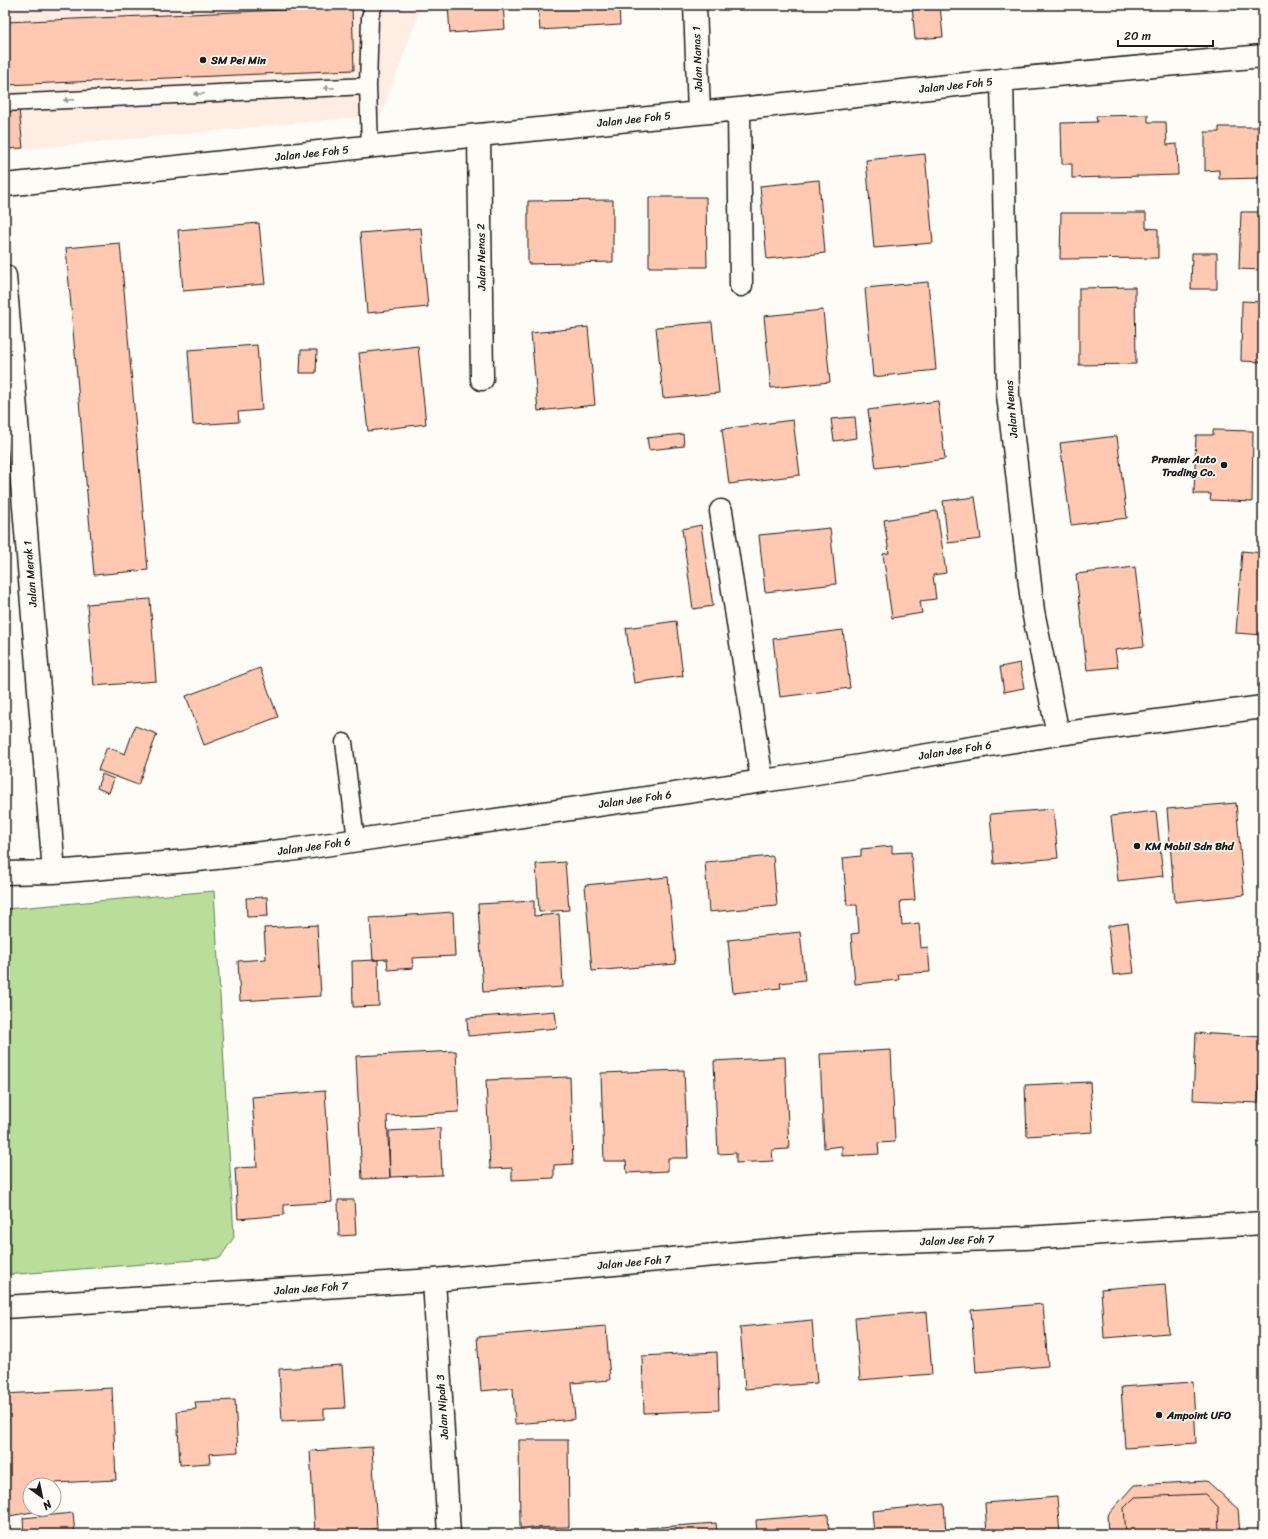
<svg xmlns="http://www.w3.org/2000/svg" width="1268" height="1539" viewBox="0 0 1268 1539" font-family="Sriracha,sans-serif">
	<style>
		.built { fill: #feede2 }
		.green { fill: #b8de99; stroke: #6a7d5a }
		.building { fill: #ffc9b1; stroke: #1c1c1c }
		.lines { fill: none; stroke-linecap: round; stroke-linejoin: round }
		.service-casing { stroke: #1c1c1c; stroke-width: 19 }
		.minor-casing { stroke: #1c1c1c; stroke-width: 25 }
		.service { stroke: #fdfcf7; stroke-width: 16 }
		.minor { stroke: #fdfcf7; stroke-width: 22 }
		.oneway { fill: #989794 }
		.poi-dot { fill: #1c1c1c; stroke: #fdfcf7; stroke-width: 1.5 }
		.labels { text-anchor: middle; stroke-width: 3.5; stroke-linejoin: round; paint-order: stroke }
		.street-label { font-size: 11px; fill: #1c1c1c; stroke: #fdfcf7 }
		.poi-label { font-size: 11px; font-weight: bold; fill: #1c1c1c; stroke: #fdfcf7; text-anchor: start }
	</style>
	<rect width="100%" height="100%" fill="#fdfcf7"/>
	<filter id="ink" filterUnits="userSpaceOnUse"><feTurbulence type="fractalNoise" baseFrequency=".025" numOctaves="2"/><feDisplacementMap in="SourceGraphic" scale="8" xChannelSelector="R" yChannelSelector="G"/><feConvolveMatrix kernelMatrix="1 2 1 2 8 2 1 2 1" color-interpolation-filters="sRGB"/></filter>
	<g filter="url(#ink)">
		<!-- built -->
		<path class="built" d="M5,5h417l-41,110 -376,36z"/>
		<!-- green -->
		<path class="green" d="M214,891l20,346 -14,21 -215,17v-366z"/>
		<!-- building -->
		<path class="building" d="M448,5h55l2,24 -55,4z
			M538,5h81l1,20 -80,5z
			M761,5h55v1l-55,2z
			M912,5h28l3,32 -28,2z
			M352,7l2,63 -349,15v-63z
			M19,109l4,39 -18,1v-39z
			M1148,115v7h18l1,23 10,-1 1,31 -106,3v-14h-10l-1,-41 36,-1 -1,-6z
			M1219,127h44v51l-44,1v-9l-14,1v-39h14z
			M925,154l8,89 -59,5 -8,-88z
			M819,180l6,73 -58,6 -7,-73z
			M649,197h57l1,70h-58z
			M613,200v62l-85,2v-63z
			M1241,212h22v58l-24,-1z
			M1061,213h85v15l12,1v29l-98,1z
			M259,223l6,61 -82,7 -5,-61z
			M421,228l7,79 -61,6 -7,-80z
			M120,243l28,327 -54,5 -28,-327z
			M1192,253h25v36h-26z
			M928,282l8,88 -63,7 -8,-89z
			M1135,287l1,77 -57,1v-77z
			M1242,301l21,1v60l-22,-1z
			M823,310l7,72 -59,6 -7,-72z
			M712,322l7,71 -56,5 -7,-71z
			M588,327l7,78 -57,6 -7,-78z
			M257,345l5,65 -24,2 1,10 -46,3 -5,-75z
			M418,346l8,78 -58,7 -9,-78z
			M301,350h16l-1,23h-16z
			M938,401l7,58 -69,9 -8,-58z
			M855,417l2,21 -23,3 -3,-22z
			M793,420l7,55 -71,9 -7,-55z
			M1213,430l40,1 -1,71 -42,-2 1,-6h-17l2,-59h17z
			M683,434l1,12 -35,4 -2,-12z
			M1117,436l10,82 -56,7 -11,-82z
			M975,497l6,42 -33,4 -5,-42z
			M937,511l9,62 -13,2 3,24 -16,2 2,12 -30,5 -9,-64 6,-1 -5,-33z
			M701,525l12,81 -20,3 -11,-80z
			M830,528l6,56 -71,8 -6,-57z
			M1242,551l21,2v82l-27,-2z
			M1135,567l9,79 -29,4 3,17 -31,3 -11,-96z
			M150,599l6,82 -62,5 -7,-82z
			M676,621l7,55 -49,7 -8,-55z
			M843,630l7,58 -70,9 -7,-58z
			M1020,663l4,25 -20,4 -4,-25z
			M260,668l18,49 -74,28 -18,-49z
			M135,726l22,8 -19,51 -40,-15 9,-23 18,7z
			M102,774l12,5 -5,14 -12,-5z
			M1236,803l8,92 -69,7 -8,-93z
			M1053,809l5,49 -64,6 -4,-50z
			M1156,811l7,65 -45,5 -7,-65z
			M892,846v7l19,-1 4,48 -15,1 2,24 17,-2 2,25 7,-1 2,25 -32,2 1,6 -44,4 -4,-50 8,-1 -2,-28h-10l-4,-47 18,-2v-7z
			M773,856l4,50 -68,6 -4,-50z
			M565,862l4,48 -30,2 -3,-48z
			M668,877l8,87 -84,7 -7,-86z
			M267,897l1,19 -21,1 -1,-19z
			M534,901v15l25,-2 4,73 -80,5 -5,-88z
			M453,912l2,44 -43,2 1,10 -25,2 -1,-11 -14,1 -3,-42z
			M1128,923l6,50 -21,2 -5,-49z
			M317,925l4,71 -81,5 -2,-40 28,-2 -2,-31z
			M800,932l5,48 -25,3 1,5 -48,5 -5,-53z
			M378,960l1,46 -26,1 -1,-46z
			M555,1011l2,17 -89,8 -1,-18z
			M1196,1033l66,4 -4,66 -65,-3z
			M891,1050l4,92 -17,1 1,11 -37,2v-10l-18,2 -4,-94z
			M456,1051l3,61 -72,4 3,62 -28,1 -6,-123z
			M785,1057l4,92 -17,1 1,11 -37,2v-10l-18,1 -4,-93z
			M684,1070l4,88h-20v13l-41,2 -1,-12h-22l-3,-88z
			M570,1077l3,87 -19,1v13l-42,2v-12l-22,1 -4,-89z
			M1090,1082l3,50 -66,4 -2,-51z
			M325,1091l7,111 -48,3v10l-46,4 -3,-51 22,-1 -5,-70z
			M440,1128l2,47 -52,2 -1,-46z
			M338,1200h16l2,35 -17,1z
			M1165,1284l4,49 -65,5 -3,-49z
			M1043,1304l5,62 -72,6 -5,-62z
			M927,1312l5,62 -72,6 -5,-62z
			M812,1320l5,63 -72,6 -5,-62z
			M606,1326l4,54 -38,3 3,36 -60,5 -2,-36 -32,3 -4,-54z
			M717,1352l2,58 -75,3 -2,-57z
			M342,1365l3,43 -21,1v10l-42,2 -3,-52z
			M1193,1382l3,61 -71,5 -4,-61z
			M112,1388l4,92 -62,3v2h-24v24h21l-42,7 -4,-3v-119z
			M235,1400l3,52 -29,2 1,9 -30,2 -3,-54 19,-2 -1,-7z
			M519,1440h49l1,87 -49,1z
			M372,1447l5,82 -62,4 -5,-82z
			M1207,1481l31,28 2,25h-132l-1,-18 27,-31z
			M1205,1494l13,14 1,26h-93l-2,-26 11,-11z
			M1057,1497l3,37h-73l-2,-31z
			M944,1504l2,30h-72l-2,-23z
			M73,1513l2,21h-51l-1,-16z
			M828,1514l1,20h-72l-1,-14z
			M716,1523l1,11h-70l-1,-6z"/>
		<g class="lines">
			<defs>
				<path id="service" d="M5,103l363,-17
					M370,147l-2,-61 2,-69 4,-12
					M344,742l12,98"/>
				<path id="minor" d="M695,5l4,108
					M1002,80l6,315 25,216 25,123
					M739,109l2,176
					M479,135l3,244
					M5,185l474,-50 260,-26 263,-29 261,-24
					M5,276l49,596
					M721,511l41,270
					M5,873l49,-1 134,-11 102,-11 514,-75 254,-41 205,-27
					M434,1280l15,254
					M5,1307l429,-27 406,-36 185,-6 238,-15"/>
			</defs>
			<!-- service casing -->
			<use href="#service" class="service-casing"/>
			<!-- minor casing -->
			<use href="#minor" class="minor-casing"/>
			<!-- service -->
			<use href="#service" class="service"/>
			<!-- minor -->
			<use href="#minor" class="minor"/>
		</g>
		<!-- one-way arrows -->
		<defs><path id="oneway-solid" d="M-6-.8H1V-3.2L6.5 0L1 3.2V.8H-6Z"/></defs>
		<g class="oneway">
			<use href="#oneway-solid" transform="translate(329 88) rotate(177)"/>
			<use href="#oneway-solid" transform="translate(199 94) rotate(177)"/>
			<use href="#oneway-solid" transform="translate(69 100) rotate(177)"/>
		</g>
	</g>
	<!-- markers -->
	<g class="poi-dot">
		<circle cx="203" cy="60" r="4"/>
		<circle cx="1224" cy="465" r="4"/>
		<circle cx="1137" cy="846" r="4"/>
		<circle cx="1159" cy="1415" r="4"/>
	</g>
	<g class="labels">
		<!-- street labels -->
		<g class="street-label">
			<text transform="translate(697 59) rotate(-92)" y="4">Jalan Nanas 1</text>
			<text transform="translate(956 85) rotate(-6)" y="4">Jalan Jee Foh 5</text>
			<text transform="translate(634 119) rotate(-6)" y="4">Jalan Jee Foh 5</text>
			<text transform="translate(312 153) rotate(-6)" y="4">Jalan Jee Foh 5</text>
			<text transform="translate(481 257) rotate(-91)" y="4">Jalan Nenas 2</text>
			<text transform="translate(1011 409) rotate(-95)" y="4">Jalan Nenas</text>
			<text transform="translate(30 574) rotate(-95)" y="4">Jalan Merak 1</text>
			<text transform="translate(955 750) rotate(-9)" y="4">Jalan Jee Foh 6</text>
			<text transform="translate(635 799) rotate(-8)" y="4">Jalan Jee Foh 6</text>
			<text transform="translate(314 846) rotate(-8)" y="4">Jalan Jee Foh 6</text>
			<text transform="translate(957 1240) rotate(-2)" y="4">Jalan Jee Foh 7</text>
			<text transform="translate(634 1262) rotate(-5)" y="4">Jalan Jee Foh 7</text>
			<text transform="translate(311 1288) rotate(-4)" y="4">Jalan Jee Foh 7</text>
			<text transform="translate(442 1407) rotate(-94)" y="4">Jalan Nipah 3</text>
		</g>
		<!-- poi labels -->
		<g class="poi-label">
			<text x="211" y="64">SM Pei Min</text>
			<text x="1216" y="463" text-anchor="end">Premier Auto<tspan x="1216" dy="13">Trading Co.</tspan></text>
			<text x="1145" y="850">KM Mobil Sdn Bhd</text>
			<text x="1167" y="1419">Ampoint UFO</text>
		</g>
	</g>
	<!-- margin -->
	<rect width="1268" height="1539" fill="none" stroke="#fdfcf7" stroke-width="20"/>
	<rect x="10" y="10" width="1248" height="1519" fill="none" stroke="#1c1c1c" stroke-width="1.5" filter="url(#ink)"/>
	<!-- north arrow -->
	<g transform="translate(42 1497) rotate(147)"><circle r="19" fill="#fdfcf7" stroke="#a3a29f"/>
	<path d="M0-3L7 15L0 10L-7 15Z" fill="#1c1c1c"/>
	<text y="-6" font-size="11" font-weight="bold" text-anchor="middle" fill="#1c1c1c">N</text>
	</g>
	<!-- scale -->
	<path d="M1118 40v6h95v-6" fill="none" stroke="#1c1c1c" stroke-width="2"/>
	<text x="1124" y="40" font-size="12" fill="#1c1c1c" stroke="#fdfcf7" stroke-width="3" paint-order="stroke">20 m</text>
</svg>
